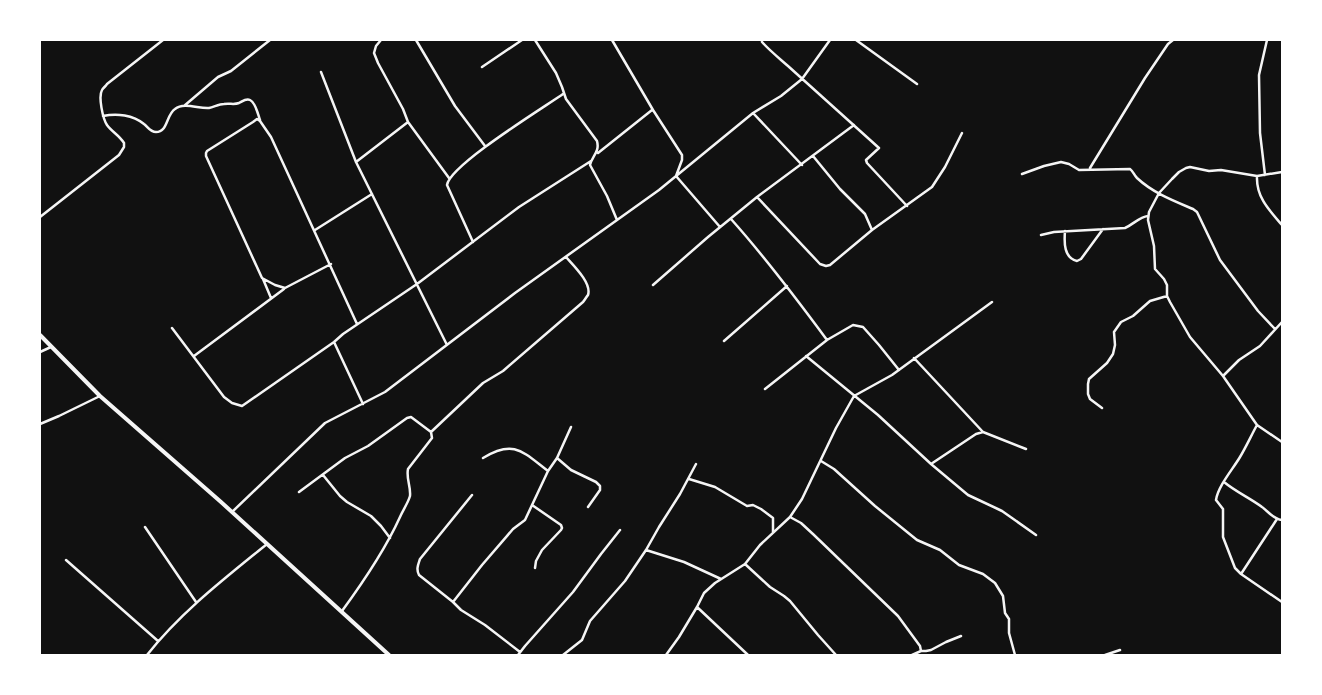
<svg xmlns="http://www.w3.org/2000/svg" width="1322" height="695" viewBox="0 0 1322 695" font-family="Manrope,sans-serif">
	<style>
		.lines { fill: none; stroke-linecap: round; stroke-linejoin: round }
		.minor { stroke: #f5f5f5; stroke-width: 2.5 }
		.secondary { stroke: #f5f5f5; stroke-width: 4 }
	</style>
	<rect width="100%" height="100%" fill="#111"/>
	<g class="lines">
		<!-- minor -->
		<path class="minor" d="M381,40l-5,6 -2,7 4,10 25,46 5,13 41,56
			M416,40l39,66 30,40
			M535,40l21,33 6,14 4,12 31,42c3,11 -5,15 -7,24l17,31 10,24
			M612,40l41,70 29,45v5l-6,16 44,51
			M762,40v2c8,9 17,16 26,24l91,82 -13,12 1,3 40,43
			M856,40l61,44
			M482,67l40,-27
			M321,72l35,90 91,183
			M184,106l34,-29 13,-6 39,-31
			M753,113l49,52
			M103,116c14,-3 30,-1 41,8 4,3 6,8 12,8 12,0 10,-17 19,-23 9,-7 24,0 34,-1 5,-1 10,-4 15,-4 6,-1 10,1 15,-1 4,-2 7,-5 11,-3 6,3 8,15 10,20
			M598,153l54,-43
			M813,156l27,33 25,25 7,16
			M356,162l52,-40
			M1090,168l55,-90 23,-34 5,-4
			M1282,172l-25,4 -36,-6 -12,1 -19,-4 -4,1 -7,4 -7,7 -13,14 -10,19 -1,8 6,26 1,23 9,10 3,6v11l3,6 20,35 33,39 34,49 25,17
			M1022,174l22,-8 17,-4 8,2 10,6 51,-1c3,2 4,6 7,9 16,15 37,23 56,31l4,3 23,48 38,51 17,18
			M1265,175l-5,-42 -1,-58 8,-35
			M1257,176c-1,21 12,34 25,49
			M757,197l63,67 6,2 4,-1 42,-35 60,-43 13,-20 17,-34
			M40,217l79,-62 5,-8v-4c-5,-8 -12,-11 -17,-18 -4,-6 -9,-28 -5,-35 1,-2 4,-4 5,-6l56,-44
			M731,219c34,38 65,79 96,121
			M315,230l57,-36
			M1065,231c-1,12 -1,27 12,30l4,-2 22,-30
			M1041,235l13,-3 71,-4c9,-4 14,-11 23,-12
			M473,242l-26,-57c3,-20 96,-77 116,-91
			M331,264l-46,24 -10,-3 -13,-7 -56,-122v-3l1,-2 46,-29 4,-3 3,2 11,16 86,187
			M263,279l8,19
			M653,285l55,-48 49,-40 97,-72
			M172,328l52,69 8,6 10,3 92,-64 9,-8 74,-50 102,-77 72,-46
			M724,341l63,-55
			M334,342l29,62
			M40,352l11,-5
			M194,356l90,-67
			M806,356l72,59 53,49 37,31 34,16 34,24
			M914,358l69,74
			M1223,376l16,-16 21,-14 22,-24
			M765,389l62,-49 26,-15 10,2 16,18 20,25
			M1102,408l-12,-9 -2,-5v-10l1,-5 18,-16 6,-9 2,-9 -1,-13 7,-10 12,-6 17,-15 17,-5
			M40,424l19,-8 41,-20
			M1257,425c-6,11 -11,22 -17,32 -7,12 -22,29 -24,43l7,9v28l12,31 6,6 41,28
			M483,458c31,-19 40,-6 65,13
			M557,458l14,12 25,12 4,4v4l-12,17
			M821,461l13,8 41,37 42,34 23,10 19,15 24,9 12,9 8,13 2,17 4,6v14l6,22
			M931,464l45,-30 7,-2 43,17
			M323,475l17,21 7,6 24,14 10,10 9,12
			M689,479l26,8 32,19 6,-1 8,4 12,9v14
			M1224,482c12,10 26,16 38,25 7,5 11,12 20,13
			M299,492l46,-34 23,-12 39,-28 4,-1 20,15
			M532,505l29,20 1,3 -1,2 -19,20 -6,11 -1,7
			M232,512l93,-89 60,-31 130,-99 144,-103 94,-77 28,-17 21,-17 28,-39
			M790,517l11,6 13,12 84,81 22,30 1,5
			M145,527l51,75
			M646,550l38,12 37,17
			M66,560l92,81
			M745,564l25,23 14,9 6,5 28,34 18,20
			M1241,574l36,-55
			M453,602l-34,-27c-3,-6 -1,-10 1,-16l52,-64
			M697,607l51,48
			M342,611c22,-30 43,-61 58,-94 3,-7 8,-14 10,-21 1,-10 -4,-17 -2,-27l24,-31 -1,-6 52,-49 20,-12 80,-69c1,-1 4,-6 5,-7 4,-12 -15,-30 -22,-38
			M520,652l-35,-27 -24,-15 -8,-8 29,-37 31,-36 12,-9 23,-49 9,-13 14,-31
			M147,655c34,-43 77,-76 120,-111
			M518,655l7,-9 48,-54 28,-38 19,-24
			M563,655l19,-15 8,-19 35,-40 21,-31 13,-23 21,-33 16,-30
			M666,655l13,-18 18,-30 7,-14 11,-10 30,-19 15,-19 30,-28 12,-18 34,-71 18,-32 38,-21 100,-73
			M912,655l9,-4h5l5,-1 15,-8 15,-6
			M1105,655l15,-5"/>
		<!-- secondary -->
		<path class="secondary" d="M40,335l60,61 121,106 168,153"/>
	</g>
	<!-- border -->
	<rect width="1322" height="695" fill="none" stroke="#ffffff" stroke-width="82"/>
</svg>
